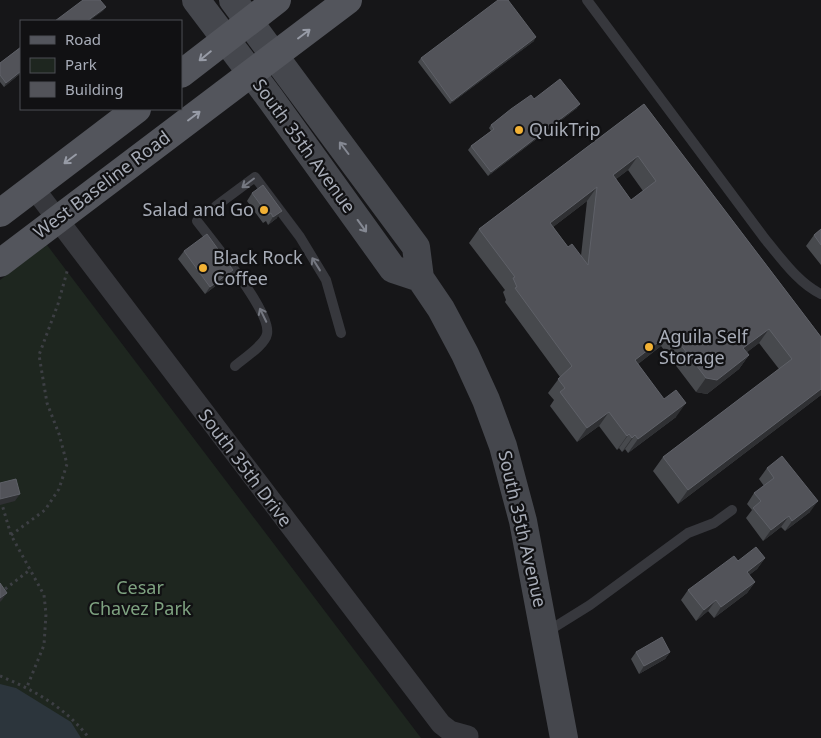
<svg xmlns="http://www.w3.org/2000/svg" width="821" height="738" viewBox="0 0 821 738" font-family="'Noto Sans',sans-serif">
	<style>
		.green { fill: #1e261f }
		.water { fill: #2c353c }
		.lines { fill: none; stroke-linecap: round; stroke-linejoin: round }
		.path { stroke: #3d3f44; stroke-width: 3; stroke-dasharray: 2.5 4; stroke-linecap: butt }
		.service { stroke: #37383d; stroke-width: 10 }
		.minor { stroke: #37383d; stroke-width: 21 }
		.secondary { stroke: #45474d; stroke-width: 28 }
		.primary { stroke: #53555c; stroke-width: 28 }
		.wall { fill: #47494d; fill-rule: evenodd }
		.shaded-wall { fill: #2f3033 }
		.building { fill: #525359; stroke: #5f6168; fill-rule: evenodd }
		.oneway { stroke: #979ba6 }
		.oneway2 { stroke: #858993 }
		.oneway3 { stroke: #757881 }
		.poi-dot { fill: #f2b134; stroke: #111113; stroke-width: 2 }
		.labels { text-anchor: middle; stroke-width: 4.5; stroke-linejoin: round; paint-order: stroke }
		.poi-label { font-size: 18px; fill: #a8adb8; stroke: #111113; text-anchor: start }
		.street-label { font-size: 18px; fill: #a8adb8; stroke: #111113 }
		.park-label { font-size: 18px; fill: #7fa381; stroke: #111113 }
	</style>
	<rect width="100%" height="100%" fill="#161618"/>
	<!-- green -->
	<path class="green" d="M47,245l374,493h-421v-458z"/>
	<!-- water -->
	<path class="water" d="M0,684l16,4 55,34 10,16h-81z"/>
	<g class="lines">
		<!-- path -->
		<path class="path" d="M1,501l10,34 33,60 2,19 -2,31 -17,42
			M11,535l34,-25 14,-21 8,-25 -8,-30 -12,-31 -8,-48 19,-51 10,-36
			M0,593l31,-24
			M0,676c34,14 66,32 89,62"/>
		<!-- service -->
		<path class="service" d="M587,0l178,239c16,19 33,44 56,55
			M216,206l39,-29 45,60 26,43 15,53
			M197,221c15,20 75,91 70,113 -2,11 -23,24 -32,32
			M545,633l45,-28 98,-72 26,-10 18,-13"/>
		<!-- minor -->
		<path class="minor" d="M33,187l408,537 9,7 18,5"/>
		<!-- secondary -->
		<path class="secondary" d="M196,0l74,98 123,171 27,9
			M233,0l183,247 4,31 21,31 24,45 21,46 17,46 20,75 41,217"/>
		<!-- primary -->
		<path class="primary" d="M181,74l96,-74
			M0,213l137,-104
			M0,263l348,-263"/>
	</g>
	<!-- wall -->
	<path class="wall" d="M534,41l-84,63 -32,-42 3,-4z
		M21,47v26l-17,14 -4,-5v-19z
		M534,99l43,9 -89,68 -20,-26 3,-4 20,-15 -2,-3 2,-3z
		M644,104l177,233v58l-143,109 -25,-33 10,-14 116,-88 -20,-26 -12,9 2,3 -10,14 -32,25 -11,-2 -35,-46 -23,18 38,53 -48,36 -3,-4 -3,3 -3,-4 -2,2 -18,-24 -22,16 -27,-36 4,-6 -6,-7 12,-16 -55,-75 1,-2 -3,-8 2,-2 -36,-47 10,-14zM628,170l15,21 -12,9 -15,-21zM587,201l-6,55 -13,-9 -15,-20z
		M252,193l25,25 -9,7 -2,-4 -3,2 -16,-22z
		M821,229v36l-15,-19 8,-11z
		M184,251l49,19 -6,7 -22,17 -27,-35z
		M767,468l43,44 -25,19 -4,-4 -18,14 -17,-23 6,-8 -5,-6 7,-11 10,-7 -5,-7z
		M765,558l-8,11 -8,6 6,7 -8,11 -33,25 -6,-7 -12,10 -15,-21 7,-10z
		M636,652h34l-5,7 -26,15 -8,-15z"/>
	<!-- shaded-wall -->
	<path class="shaded-wall" d="M106,7l-3,4 -14,10h-2z
		M536,37l-2,4 -84,63 2,-3z
		M21,71v2l-17,14 2,-4z
		M580,104l-3,4 -89,68 3,-4z
		M638,156l-10,14 -25,19 10,-14z
		M597,187l-10,14 -47,36 10,-14z
		M282,211l-5,7 -9,7 5,-8z
		M233,270l-6,7 -22,17 5,-7z
		M769,329l-10,14 -25,19 9,-14z
		M671,332l-10,14 -36,28 10,-14z
		M749,355l-10,14 -32,25 -11,-2 10,-14z
		M821,389v6l-143,109 10,-14z
		M686,403l-10,14 -48,36 10,-14z
		M609,412l-10,14 -22,16 10,-14z
		M629,434l-10,14 -2,2 10,-14z
		M635,435l-10,14 -3,3 10,-14z
		M20,494l-5,7 -15,4v-6z
		M818,501l-8,11 -25,19 7,-10z
		M789,516l-8,11 -18,14 8,-11z
		M765,558l-8,11 -18,14 8,-11z
		M755,582l-8,11 -33,25 7,-11z
		M7,593l-5,7 -2,2v-4z
		M716,600l-8,11 -12,10 8,-11z
		M670,652l-5,7 -26,15 5,-8z"/>
	<!-- building -->
	<path class="building" d="M83,0h17l6,7 -19,14h-32z
		M498,0h10l28,37 -84,64 -31,-43z
		M21,47v24l-15,12 -6,-8v-12z
		M560,79l20,25 -89,68 -20,-26 23,-17 -3,-4 20,-16 20,-14 3,4z
		M644,104l177,233v52l-133,101 -25,-33 129,-98 -23,-30 -26,19 6,7 -32,25 -11,-2 -35,-46 -36,28 29,39 12,-9 10,13 -48,36 -3,-4 -3,3 -3,-4 -2,2 -18,-24 -22,16 -27,-36 5,-4 -7,-9 14,-13 -57,-78 2,-1 -4,-9 2,-1 -36,-48zM638,156l18,25 -25,19 -18,-25zM597,187l-9,78 -16,-21 -4,3 -18,-24z
		M263,185l19,26 -9,6 -2,-4 -3,2 -16,-22z
		M821,229v16l-7,-10z
		M207,234l26,36 -23,17 -26,-36z
		M782,456l36,45 -26,20 -3,-5 -18,14 -18,-22 8,-7 -7,-8 20,-15 -7,-10z
		M16,479l4,15 -20,5v-16z
		M756,547l9,11 -18,14 8,10 -34,25 -5,-7 -12,10 -16,-20 46,-34 4,5z
		M0,583l7,10 -7,5z
		M662,637l8,15 -26,14 -8,-14z"/>
	<!-- one-way arrows -->
	<defs><path id="oneway-shaft" d="M-6 0H5M1.5-3L5.5 0L1.5 3" fill="none" stroke-width="1.6" stroke-linecap="round" stroke-linejoin="round" transform="scale(1.25)"/></defs>
	<g class="oneway">
		<use href="#oneway-shaft" transform="translate(304 34) rotate(-37)"/>
		<use href="#oneway-shaft" transform="translate(205 56) rotate(141)"/>
		<use href="#oneway-shaft" transform="translate(194 116) rotate(-37)"/>
		<use href="#oneway-shaft" transform="translate(70 159) rotate(143)"/>
	</g>
	<g class="oneway2">
		<use href="#oneway-shaft" transform="translate(344 148) rotate(-127)"/>
		<use href="#oneway-shaft" transform="translate(362 226) rotate(54)"/>
	</g>
	<g class="oneway3">
		<use href="#oneway-shaft" transform="translate(248 183) rotate(143)"/>
		<use href="#oneway-shaft" transform="translate(316 264) rotate(-122)"/>
		<use href="#oneway-shaft" transform="translate(263 315) rotate(-116)"/>
	</g>
	<!-- markers -->
	<g class="poi-dot">
		<circle cx="519" cy="130" r="5"/>
		<circle cx="264" cy="210" r="5"/>
		<circle cx="203" cy="268" r="5"/>
		<circle cx="649" cy="347" r="5"/>
	</g>
	<g class="labels">
		<!-- poi labels -->
		<g class="poi-label">
			<text x="529" y="136">QuikTrip</text>
			<text x="254" y="216" text-anchor="end">Salad and Go</text>
			<text x="213" y="264">Black Rock<tspan x="213" dy="21">Coffee</tspan></text>
			<text x="659" y="343">Aguila Self<tspan x="659" dy="21">Storage</tspan></text>
		</g>
		<!-- street labels -->
		<g class="street-label">
			<text transform="translate(304 146) rotate(54)" y="6">South 35th Avenue</text>
			<text transform="translate(102 185) rotate(-37)" y="6">West Baseline Road</text>
			<text transform="translate(245 468) rotate(53)" y="6">South 35th Drive</text>
			<text transform="translate(522 529) rotate(77)" y="6">South 35th Avenue</text>
		</g>
		<!-- park labels -->
		<g class="park-label">
			<text x="140" y="594">Cesar<tspan x="140" dy="21">Chavez Park</tspan></text>
		</g>
	</g>
	<!-- legend -->
	<rect x="20" y="20" width="162" height="90" fill="#111113" stroke="#4d4f55"/>
	<rect x="30" y="36" width="25" height="8" fill="#53555c" stroke="#4d4f55"/>
	<text x="65" y="45" font-size="15" fill="#a8adb8">Road</text>
	<rect x="30" y="58" width="25" height="15" fill="#1e261f" stroke="#4d4f55"/>
	<text x="65" y="70" font-size="15" fill="#a8adb8">Park</text>
	<rect x="30" y="82" width="25" height="15" fill="#525359" stroke="#4d4f55"/>
	<text x="65" y="95" font-size="15" fill="#a8adb8">Building</text>
</svg>
